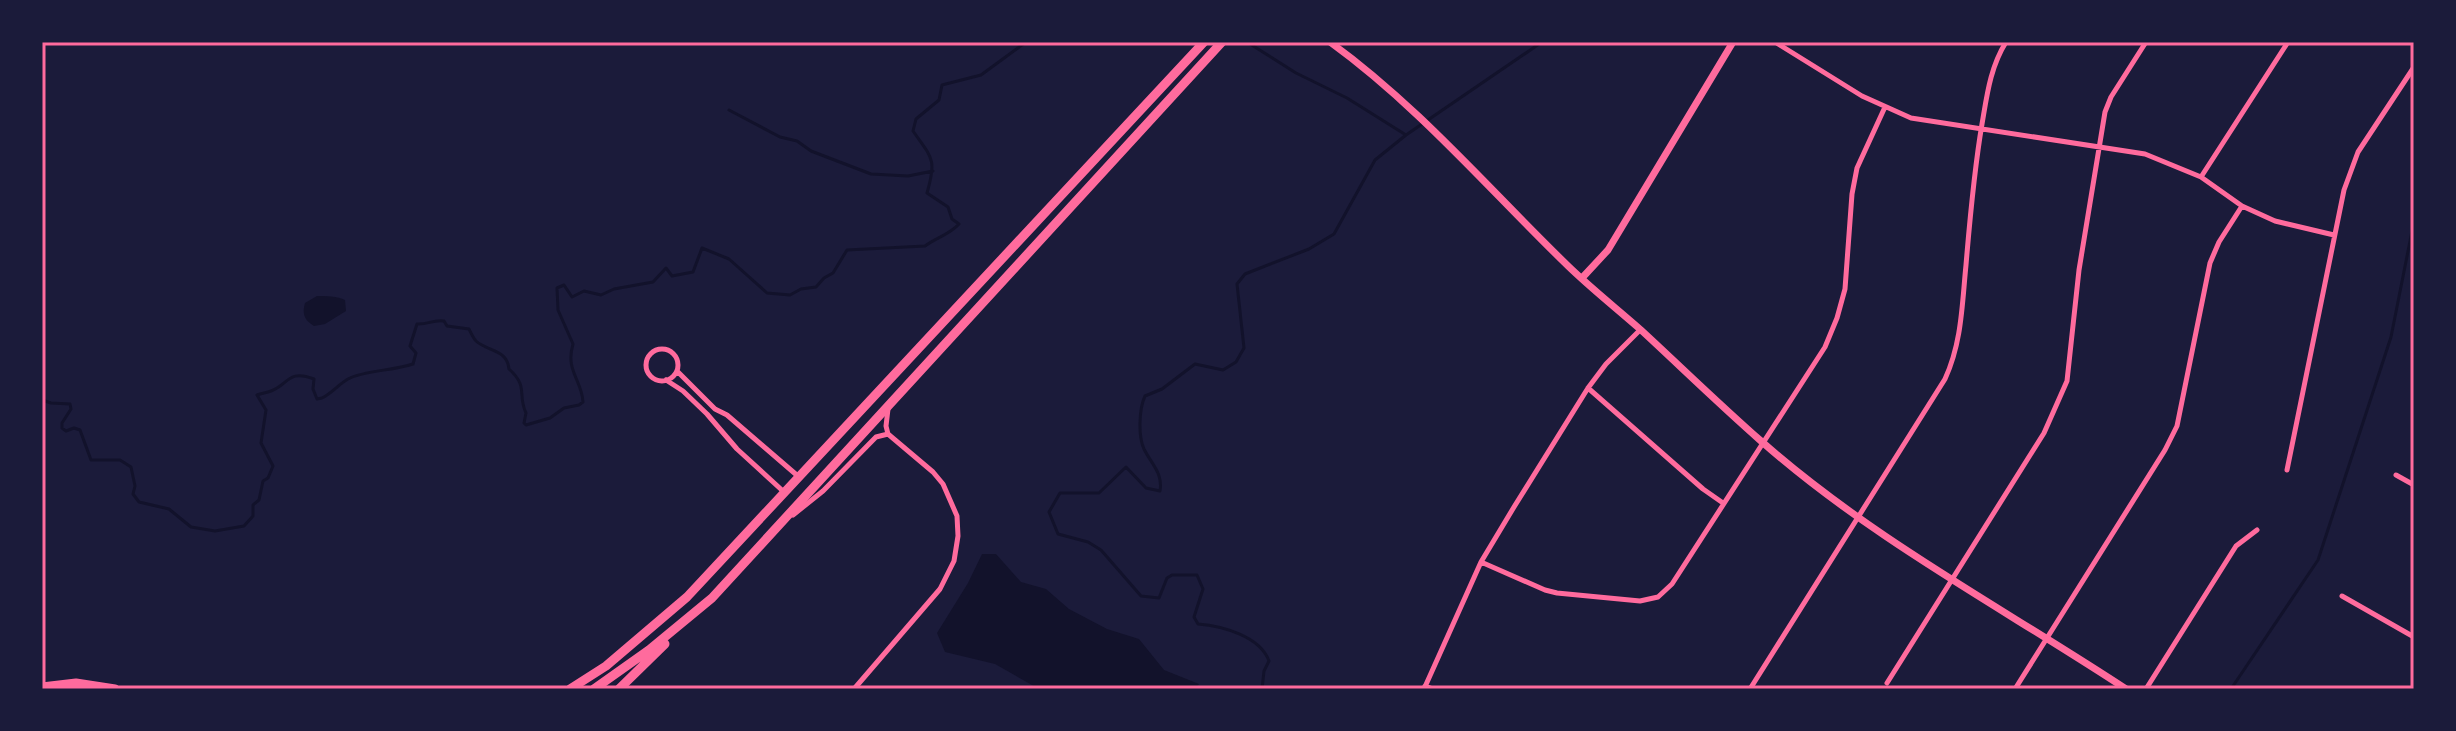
<svg xmlns="http://www.w3.org/2000/svg" width="2456" height="731" viewBox="0 0 2456 731" font-family="'Work Sans',sans-serif">
	<style>
		.water { fill: #12122b }
		.lines { fill: none; stroke-linecap: round; stroke-linejoin: round }
		.stream { stroke: #12122b; stroke-width: 3 }
		.minor { stroke: #ff6b9d; stroke-width: 5 }
		.tertiary { stroke: #ff6b9d; stroke-width: 7 }
		.secondary { stroke: #ff6b9d; stroke-width: 7 }
		.trunk { stroke: #ff6b9d; stroke-width: 9 }
		.neatline { fill: none; stroke: #ff6b9d; stroke-width: 3 }
	</style>
	<rect width="100%" height="100%" fill="#1b1b3a"/>
	<!-- water -->
	<path class="water" d="M317,296c8,0 21,0 28,4l1,11 -21,13 -11,2c-10,-6 -12,-12 -9,-23z
		M982,554h14l25,28 25,7 23,20 38,20 32,10 25,31 35,14 -4,5h-156l-44,-25 -50,-12 -8,-19 31,-50z"/>
	<g class="lines">
		<!-- stream -->
		<path class="stream" d="M1247,42l49,31 51,25 59,37
			M729,110l51,27 17,4 14,10 60,23 37,2 25,-5
			M42,400l9,3 19,1 1,5 -9,14v5l4,3 8,-3 6,2 11,30h29l11,7 4,19 -2,8 6,8 30,7 22,18 24,4 29,-5 9,-10v-11l6,-5 4,-19 5,-3 5,-12 -12,-23 5,-33 -9,-15c5,-2 9,-2 14,-4 18,-7 17,-22 43,-12l-1,10 4,10 5,-1c10,-5 17,-14 26,-19 17,-9 45,-8 65,-15l3,-11 -6,-7 7,-22c10,1 17,-5 27,-3l3,5 22,3c2,4 4,9 7,12 12,11 31,8 33,28 20,18 8,25 17,44l-2,10 2,2 24,-7 14,-10 15,-3 4,-3c-1,-22 -18,-31 -10,-58l-15,-34 -1,-22 7,-3 8,12 12,-6 17,4 13,-6 39,-7 13,-14 6,8 21,-4 9,-24 27,11 38,34 23,2 11,-6 15,-2 8,-9 9,-5 14,-23 78,-4c12,-9 24,-11 34,-22l-7,-5 -4,-12 -21,-14c10,-34 5,-35 -14,-62l3,-12 23,-19 3,-15 39,-10 45,-33
			M1262,689l2,-18 5,-10c-9,-25 -47,-35 -71,-37l-4,-7 9,-28 -6,-14h-25l-5,3 -8,20 -18,-2 -40,-46 -13,-8 -30,-8 -9,-22 11,-19h39l27,-26 20,21 14,3c3,-18 -8,-26 -16,-42 -6,-13 -5,-40 1,-53l17,-7 33,-25 28,6 13,-8 8,-14 -7,-64 8,-10 64,-25 25,-15 41,-74 31,-25 136,-93
			M2231,689l87,-129 73,-223 23,-116"/>
		<!-- minor -->
		<path class="minor" d="M1775,42l87,54 49,22 234,36 56,23 41,29 33,15 59,14
			M2201,177l87,-135
			M646 365a16 16 0 1 1 32 0a16 16 0 1 1-32 0Z
			M677,371l38,38 12,6 72,62
			M666,380l17,11 24,23 30,35 47,43
			M1588,388l115,101 20,14
			M888,409l-2,17 2,8
			M2287,470l57,-280 14,-38 56,-85
			M2396,475l18,10
			M793,515l30,-24 53,-54 12,-3
			M1481,562l64,28 12,3 83,8 18,-4 14,-13 153,-237 12,-29 8,-29 7,-95 5,-26 28,-61
			M2342,596l72,41
			M1887,683l157,-250 23,-52 12,-111 26,-158 6,-15 35,-55
			M1425,686l8,3
			M854,689l86,-100 14,-28 4,-25 -1,-20 -14,-32 -10,-12 -45,-38
			M1424,689l57,-127 33,-55 74,-119 18,-24 34,-34
			M1750,689l195,-310c17,-37 17,-75 21,-114 4,-48 8,-94 16,-141 5,-29 8,-56 24,-82
			M2015,689l150,-239 12,-24 33,-163 9,-21 23,-36
			M2146,689l90,-143 21,-16"/>
		<!-- tertiary -->
		<path class="tertiary" d="M1582,278l26,-28 125,-208"/>
		<!-- secondary -->
		<path class="secondary" d="M1330,42c88,64 157,145 234,220 24,24 51,45 77,68 40,37 79,75 120,111 111,98 242,167 365,248"/>
		<!-- trunk -->
		<path class="trunk" d="M42,687l34,-4 39,6
			M570,689l36,-23 81,-69 517,-555
			M594,689l55,-39 63,-52 510,-556
			M619,689l46,-45"/>
	</g>
	<!-- border -->
	<rect width="2456" height="731" fill="none" stroke="#1b1b3a" stroke-width="88"/>
	<rect x="44" y="44" width="2368" height="643" class="neatline"/>
</svg>
